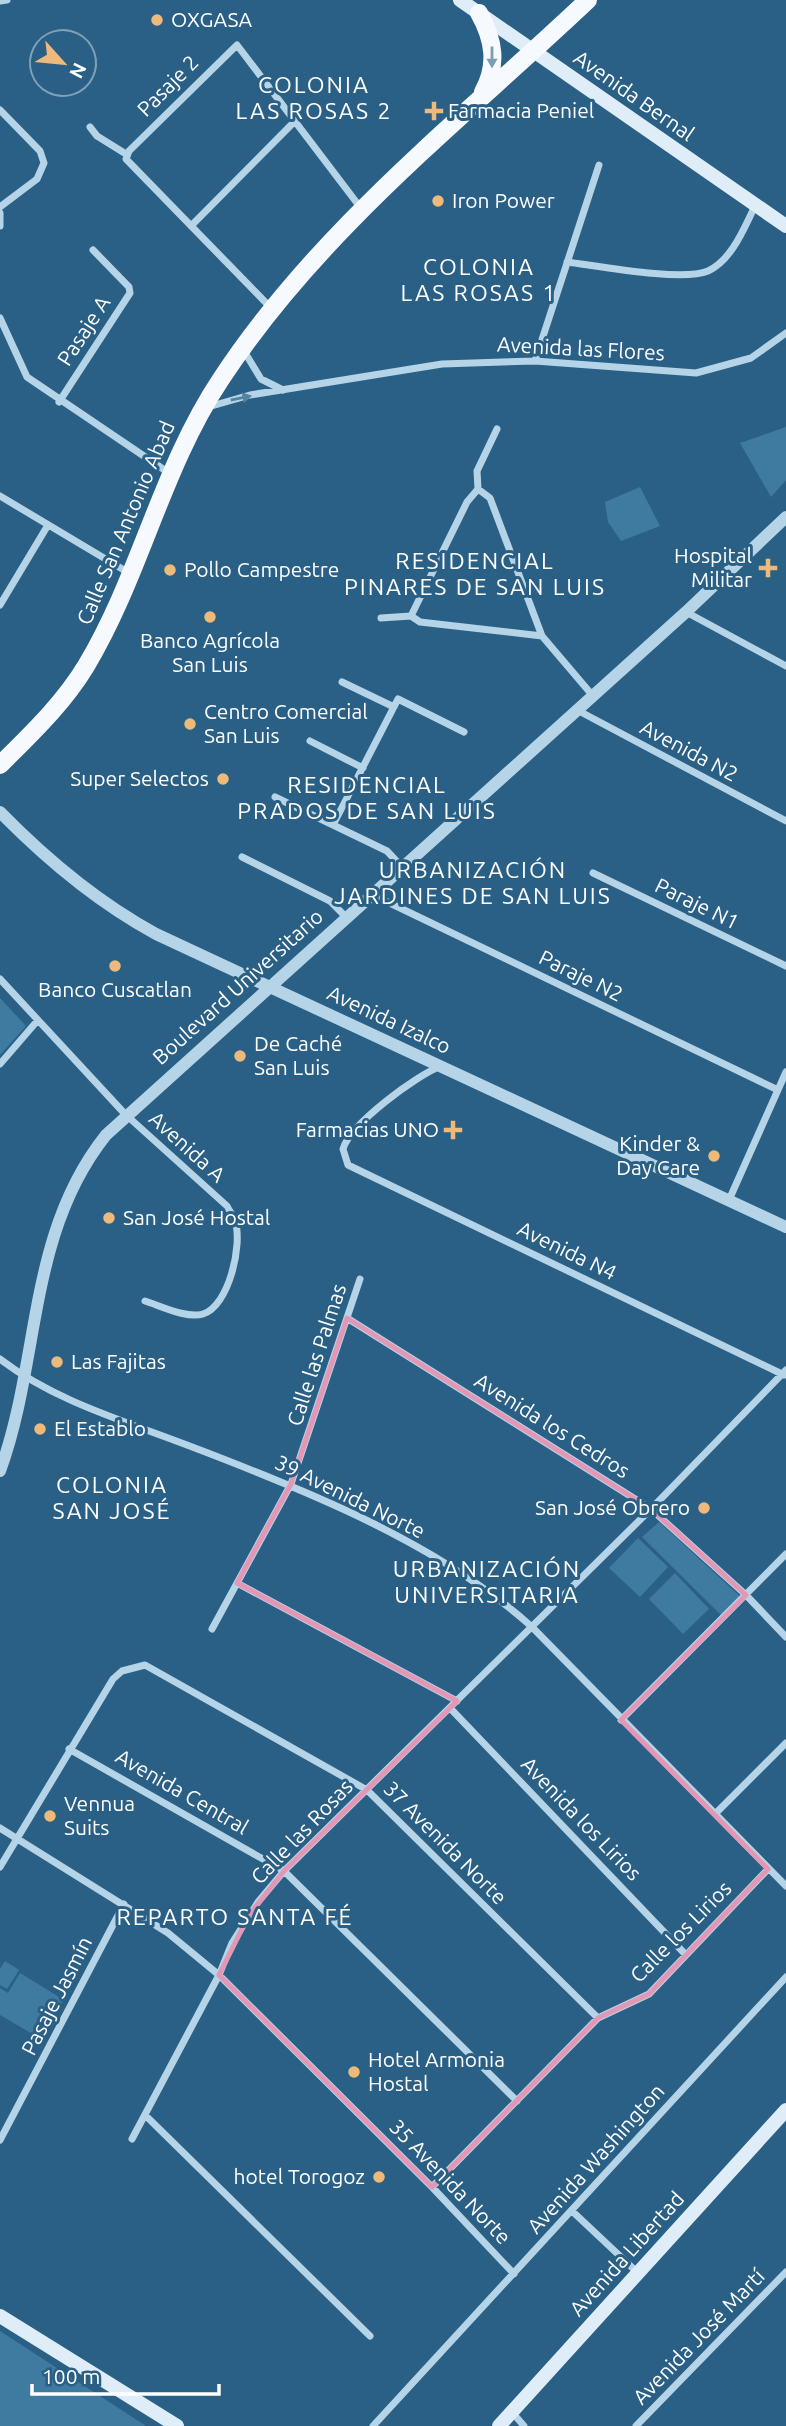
<svg xmlns="http://www.w3.org/2000/svg" width="786" height="2426" viewBox="0 0 786 2426" font-family="Ubuntu,sans-serif">
	<style>
		.green { fill: #3f7ba1 }
		.lines { fill: none; stroke-linecap: round; stroke-linejoin: round }
		.minor { stroke: #b5d4e7; stroke-width: 7 }
		.tertiary { stroke: #b5d4e7; stroke-width: 12 }
		.secondary { stroke: #deedf7; stroke-width: 14 }
		.primary { stroke: #f6fafe; stroke-width: 18 }
		.oneway { fill: #7c9eb5 }
		.oneway2 { fill: #5483a2 }
		.marked { fill: none; stroke: #e497b5; stroke-width: 5; stroke-linejoin: round }
		.poi-dot { fill: #edba7c; stroke: #2a6085; stroke-width: 2.5 }
		.labels { text-anchor: middle; stroke-width: 6; stroke-linejoin: round; paint-order: stroke }
		.poi-label { font-size: 21px; fill: #fff; stroke: #2a6085; text-anchor: start }
		.street-label { font-size: 21px; fill: #fff; stroke: #2a6085 }
		.neighbourhood-label { font-size: 23px; letter-spacing: 2px; fill: #fff; stroke: #2a6085 }
	</style>
	<rect width="100%" height="100%" fill="#2a6085"/>
	<!-- green -->
	<path class="green" d="M786,427v53l-15,17 -31,-54z
		M640,487l20,39 -39,15 -13,-19 -3,-20z
		M0,998l26,28 -26,29z
		M659,1522l83,76 -19,19 -81,-80z
		M638,1538l30,29 -28,30 -31,-29z
		M675,1573l34,36 -26,25 -34,-35z
		M5,1961l14,9 -12,19 -7,-4v-16z
		M20,1973l44,27 -23,39 -41,-24v-27l8,5z
		M0,2331l146,95h-146z"/>
	<g class="lines">
		<!-- minor -->
		<path class="minor" d="M0,1l7,-1
			M0,110l40,41 4,12 -7,16 -37,28
			M90,127l7,9 29,18
			M0,213v13
			M191,226l105,-106
			M567,262c31,4 115,20 141,9 24,-11 36,-43 47,-65
			M271,308l-145,-149 3,-8 108,-106 123,162
			M0,318l27,59 142,96
			M244,351l17,28 22,11
			M535,361l64,-196
			M59,402l71,-109 -1,-6 -36,-37
			M208,407l42,-12 192,-31 93,-3 161,12 55,-15 35,-25
			M478,489l12,9 52,138 51,60
			M0,496l129,77
			M0,605l48,-80
			M686,612l100,54
			M411,616l56,-114 11,-13 -1,-18 20,-42
			M381,618l30,-2 9,6 122,14
			M342,682l52,25
			M577,710l209,111
			M310,741l53,27
			M275,797l112,54 14,15
			M334,823l64,-124 66,33
			M242,857l88,44 15,15
			M593,873l193,93
			M371,894l407,196
			M0,979l125,135 102,92c2,5 7,10 8,15 8,23 -6,85 -32,93 -16,5 -42,-8 -58,-13
			M0,1064l38,-44
			M441,1066c-24,9 -91,58 -98,83l5,16 436,210
			M729,1200l57,-128
			M347,1318l304,191 95,86 40,42
			M0,1359c55,42 122,61 187,86 116,44 252,98 345,182l254,259
			M237,1583l220,118
			M212,1629l79,-145 69,-205
			M450,1708l236,247
			M621,1720l165,-166
			M69,1749l215,122 233,230
			M716,1813l70,-70
			M0,1828l168,105 51,42 213,212 82,87
			M0,1867l113,-188 9,-8 23,-6 222,125 231,228
			M145,2115l225,221
			M132,2139l87,-164 13,-32 26,-41 26,-31 367,-362 135,-139
			M0,2140l124,-236
			M432,2187l166,-169 51,-24 119,-125
			M572,2211l66,62
			M512,2412l12,14
			M373,2426l413,-449
			M636,2426l150,-154"/>
		<!-- tertiary -->
		<path class="tertiary" d="M0,812c47,48 97,90 156,122l630,293
			M0,1471c41,-113 27,-237 106,-336l580,-523 100,-95"/>
		<!-- secondary -->
		<path class="secondary" d="M460,0l326,226
			M0,2316l177,110
			M499,2426l287,-316"/>
		<!-- primary -->
		<path class="primary" d="M479,13c15,27 19,52 4,79
			M0,765c31,-31 63,-61 86,-99 55,-92 75,-197 135,-287 98,-149 239,-258 367,-379"/>
	</g>
	<!-- one-way arrows -->
	<defs><path id="oneway-solid" d="M-6-.8H1V-3.2L6.5 0L1 3.2V.8H-6Z" transform="scale(1.75)"/></defs>
	<use class="oneway" href="#oneway-solid" transform="translate(492 57) rotate(90)"/>
	<use class="oneway2" href="#oneway-solid" transform="translate(241 398) rotate(-12)"/>
	<!-- marked area -->
	<path class="marked" d="M347,1318l304,191 95,86 -125,125 147,149 -119,125 -51,24 -166,169 -213,-212 30,-60 35,-44 173,-170 -220,-118 54,-99z"/>
	<!-- markers -->
	<g class="poi-dot">
		<circle cx="157" cy="20" r="7"/>
		<path d="M430.5 100.5h7v7h7v7h-7v7h-7v-7h-7v-7h7z"/>
		<circle cx="438" cy="201" r="7"/>
		<path d="M764.5 557.5h7v7h7v7h-7v7h-7v-7h-7v-7h7z"/>
		<circle cx="170" cy="570" r="7"/>
		<circle cx="210" cy="617" r="7"/>
		<circle cx="190" cy="724" r="7"/>
		<circle cx="223" cy="779" r="7"/>
		<circle cx="115" cy="966" r="7"/>
		<circle cx="240" cy="1056" r="7"/>
		<path d="M449.5 1119.5h7v7h7v7h-7v7h-7v-7h-7v-7h7z"/>
		<circle cx="714" cy="1156" r="7"/>
		<circle cx="109" cy="1218" r="7"/>
		<circle cx="57" cy="1362" r="7"/>
		<circle cx="40" cy="1429" r="7"/>
		<circle cx="704" cy="1508" r="7"/>
		<circle cx="50" cy="1816" r="7"/>
		<circle cx="354" cy="2072" r="7"/>
		<circle cx="379" cy="2177" r="7"/>
	</g>
	<g class="labels">
		<!-- poi labels -->
		<g class="poi-label">
			<text x="171" y="27">OXGASA</text>
			<text x="448" y="118">Farmacia Peniel</text>
			<text x="452" y="208">Iron Power</text>
			<text x="752" y="563" text-anchor="end">Hospital<tspan x="752" dy="24">Militar</tspan></text>
			<text x="184" y="577">Pollo Campestre</text>
			<text x="210" y="648" text-anchor="middle">Banco Agrícola<tspan x="210" dy="24">San Luis</tspan></text>
			<text x="204" y="719">Centro Comercial<tspan x="204" dy="24">San Luis</tspan></text>
			<text x="209" y="786" text-anchor="end">Super Selectos</text>
			<text x="115" y="997" text-anchor="middle">Banco Cuscatlan</text>
			<text x="254" y="1051">De Caché<tspan x="254" dy="24">San Luis</tspan></text>
			<text x="439" y="1137" text-anchor="end">Farmacias UNO</text>
			<text x="700" y="1151" text-anchor="end">Kinder &amp;<tspan x="700" dy="24">Day Care</tspan></text>
			<text x="123" y="1225">San José Hostal</text>
			<text x="71" y="1369">Las Fajitas</text>
			<text x="54" y="1436">El Establo</text>
			<text x="690" y="1515" text-anchor="end">San José Obrero</text>
			<text x="64" y="1811">Vennua<tspan x="64" dy="24">Suits</tspan></text>
			<text x="368" y="2067">Hotel Armonia<tspan x="368" dy="24">Hostal</tspan></text>
			<text x="365" y="2184" text-anchor="end">hotel Torogoz</text>
		</g>
		<!-- street labels -->
		<g class="street-label">
			<text transform="translate(168 86) rotate(-45)" y="7">Pasaje 2</text>
			<text transform="translate(634 96) rotate(35)" y="7">Avenida Bernal</text>
			<text transform="translate(84 331) rotate(-57)" y="7">Pasaje A</text>
			<text transform="translate(581 349) rotate(3)" y="7">Avenida las Flores</text>
			<text transform="translate(126 523) rotate(-67)" y="7">Calle San Antonio Abad</text>
			<text transform="translate(689 751) rotate(28)" y="7">Avenida N2</text>
			<text transform="translate(697 904) rotate(26)" y="7">Paraje N1</text>
			<text transform="translate(581 976) rotate(26)" y="7">Paraje N2</text>
			<text transform="translate(238 987) rotate(-42)" y="7">Boulevard Universitario</text>
			<text transform="translate(389 1020) rotate(25)" y="7">Avenida Izalco</text>
			<text transform="translate(187 1147) rotate(42)" y="7">Avenida A</text>
			<text transform="translate(567 1251) rotate(26)" y="7">Avenida N4</text>
			<text transform="translate(317 1355) rotate(-72)" y="7">Calle las Palmas</text>
			<text transform="translate(552 1426) rotate(32)" y="7">Avenida los Cedros</text>
			<text transform="translate(350 1497) rotate(26)" y="7">39 Avenida Norte</text>
			<text transform="translate(182 1792) rotate(30)" y="7">Avenida Central</text>
			<text transform="translate(581 1819) rotate(46)" y="7">Avenida los Lirios</text>
			<text transform="translate(302 1832) rotate(-46)" y="7">Calle las Rosas</text>
			<text transform="translate(445 1843) rotate(45)" y="7">37 Avenida Norte</text>
			<text transform="translate(681 1932) rotate(-45)" y="7">Calle los Lirios</text>
			<text transform="translate(57 1996) rotate(-63)" y="7">Pasaje Jasmín</text>
			<text transform="translate(596 2159) rotate(-48)" y="7">Avenida Washington</text>
			<text transform="translate(450 2182) rotate(46)" y="7">35 Avenida Norte</text>
			<text transform="translate(627 2254) rotate(-48)" y="7">Avenida Libertad</text>
			<text transform="translate(699 2337) rotate(-46)" y="7">Avenida José Martí</text>
		</g>
		<!-- neighbourhood labels -->
		<g class="neighbourhood-label">
			<text x="314" y="93">COLONIA<tspan x="314" dy="26">LAS ROSAS 2</tspan></text>
			<text x="479" y="275">COLONIA<tspan x="479" dy="26">LAS ROSAS 1</tspan></text>
			<text x="475" y="569">RESIDENCIAL<tspan x="475" dy="26">PINARES DE SAN LUIS</tspan></text>
			<text x="367" y="793">RESIDENCIAL<tspan x="367" dy="26">PRADOS DE SAN LUIS</tspan></text>
			<text x="473" y="878">URBANIZACIÓN<tspan x="473" dy="26">JARDINES DE SAN LUIS</tspan></text>
			<text x="112" y="1493">COLONIA<tspan x="112" dy="26">SAN JOSÉ</tspan></text>
			<text x="487" y="1577">URBANIZACIÓN<tspan x="487" dy="26">UNIVERSITARIA</tspan></text>
			<text x="235" y="1925">REPARTO SANTA FÉ</text>
		</g>
	</g>
	<!-- north arrow -->
	<g transform="translate(63 63) rotate(117)"><circle r="33" fill="#2a6085" stroke="#7fa0b6" stroke-width="2"/>
	<path d="M0-5L12 26L0 18L-12 26Z" fill="#edba7c"/>
	<text y="-10" font-size="19" font-weight="bold" text-anchor="middle" fill="#ffffff">N</text>
	</g>
	<!-- scale -->
	<path d="M32 2384v10h187v-10" fill="none" stroke="#ffffff" stroke-width="3.5"/>
	<text x="42" y="2384" font-size="21" fill="#ffffff" stroke="#2a6085" stroke-width="5" paint-order="stroke">100 m</text>
</svg>
